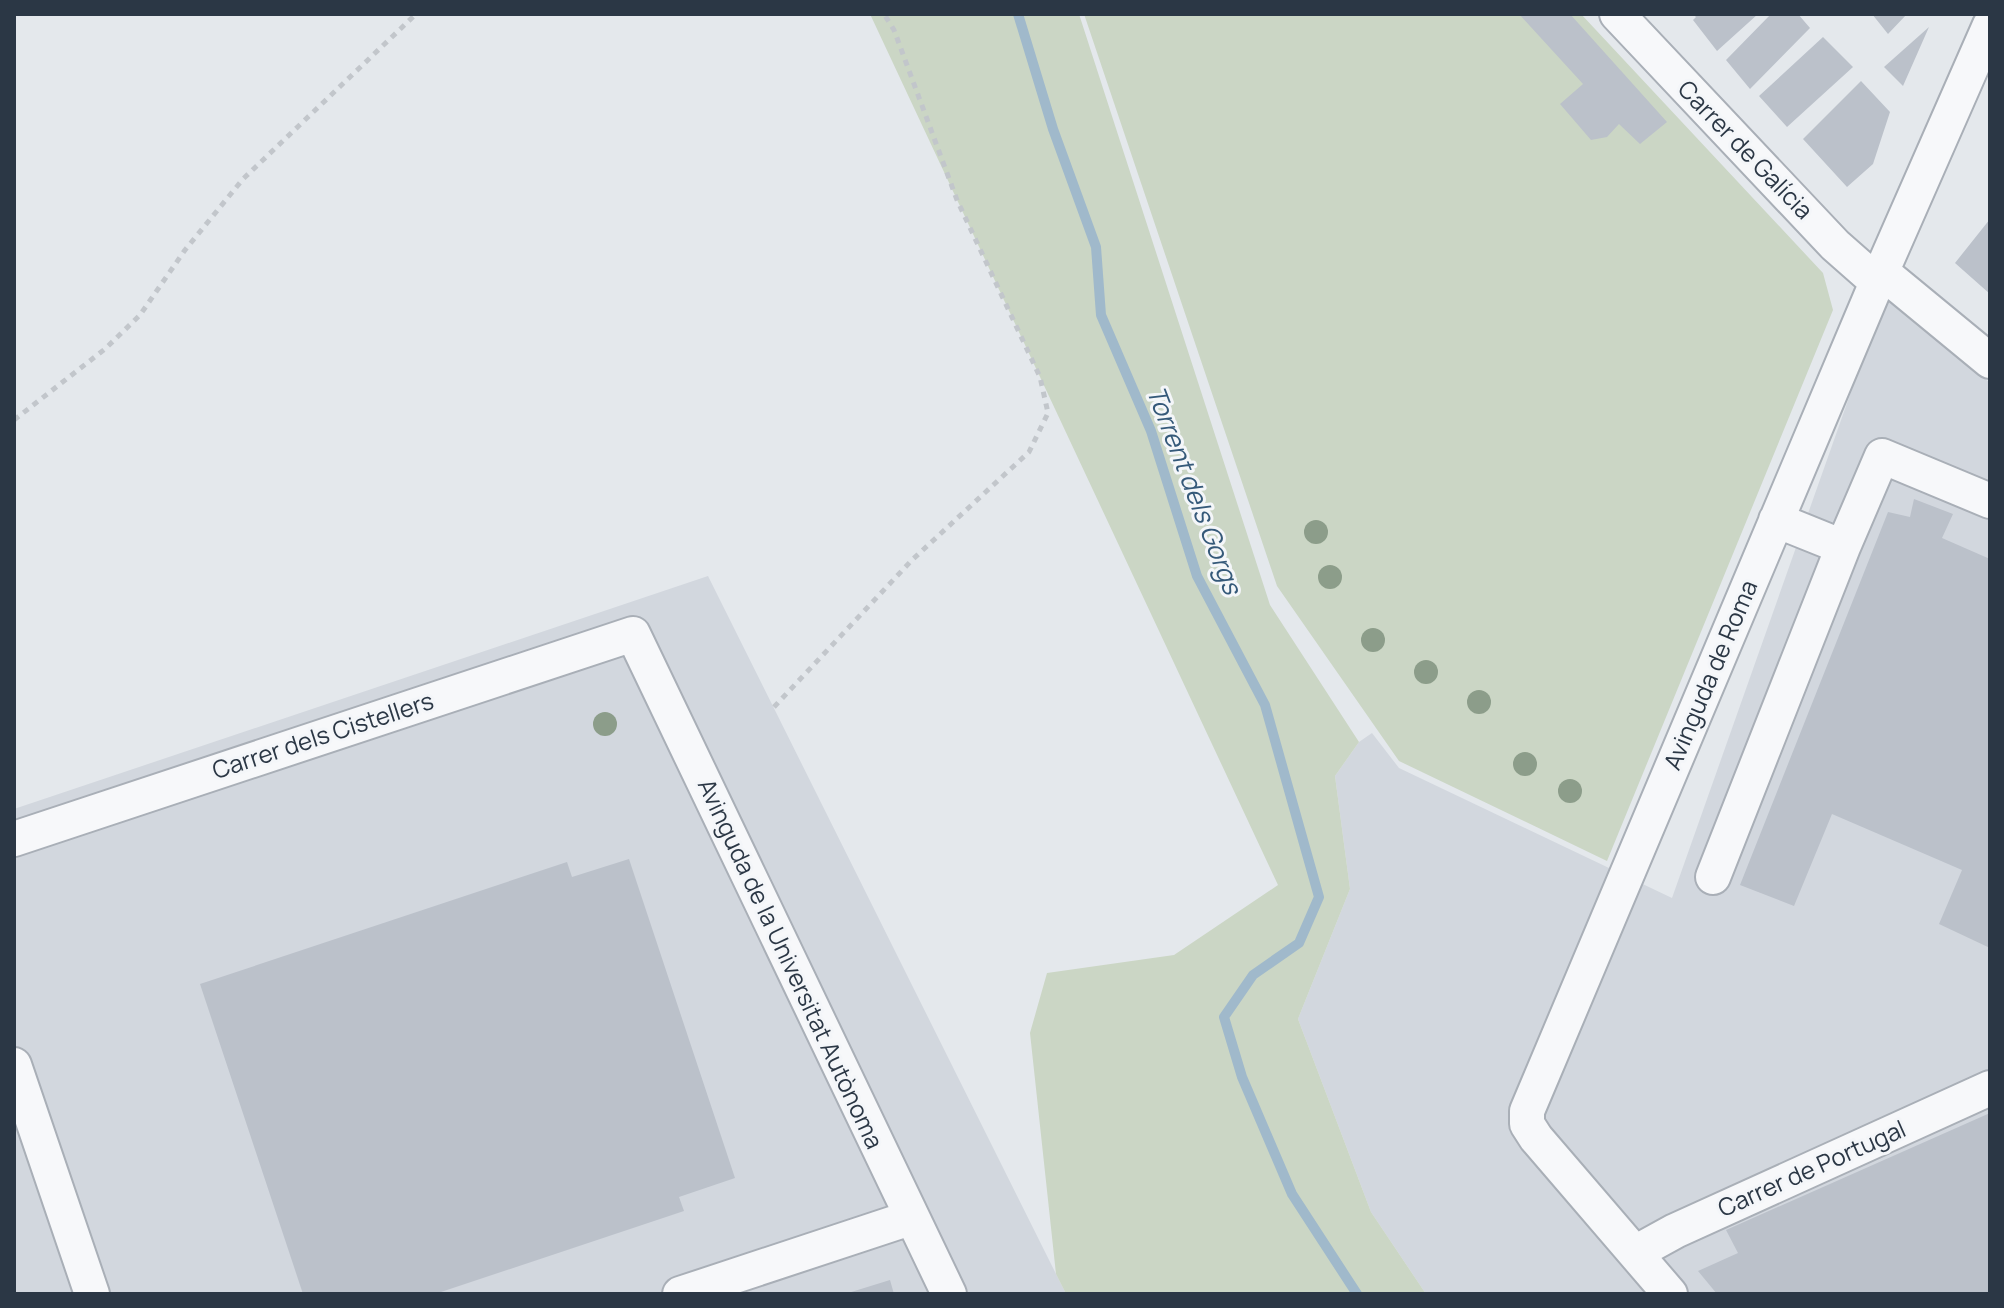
<svg xmlns="http://www.w3.org/2000/svg" width="2004" height="1308" viewBox="0 0 2004 1308" font-family="Manrope,sans-serif">
	<style>
		.built { fill: #d2d7de }
		.green { fill: #cbd6c5 }
		.lines { fill: none; stroke-linecap: round; stroke-linejoin: round }
		.stream { stroke: #a0b9cb; stroke-width: 10 }
		.building { fill: #bbc1ca }
		.minor-casing { stroke: #a9afb7; stroke-width: 38 }
		.path { stroke: #c2c6cb; stroke-width: 5; stroke-dasharray: 6 6; stroke-linecap: butt }
		.minor { stroke: #f7f8fa; stroke-width: 34 }
		.tree { fill: #8c9d8a }
		.labels { text-anchor: middle; stroke-width: 6; stroke-linejoin: round; paint-order: stroke }
		.street-label { font-size: 24px; fill: #2b3745; stroke: #f4f6f9 }
		.water-label { font-size: 26px; font-style: italic; fill: #355979; stroke: #f4f6f9 }
	</style>
	<rect width="100%" height="100%" fill="#e4e8ec"/>
	<!-- built -->
	<path class="built" d="M1886,293l104,90v911h-564l-55,-82 -73,-193 52,-130 -15,-113 24,-34 13,-9 27,35 273,130z
		M708,576l358,718h-1052v-485z"/>
	<!-- green -->
	<path class="green" d="M870,14h209l191,591 89,137 -24,34 15,113 -52,130 73,193 55,82h-360l-10,-20 -26,-241 17,-60 127,-18 104,-70z
		M1084,14h497l242,259 10,37 -226,551 -208,-100 -122,-175z"/>
	<g class="lines">
		<!-- stream -->
		<path class="stream" d="M1018,14l35,115 43,118 5,68 50,116 46,145 68,129 54,192 -20,46 -46,32 -29,42 18,60 50,117 65,100"/>
	</g>
	<!-- building -->
	<path class="building" d="M1519,14h51l97,108 -27,22 -21,-20 -12,13 -16,3 -31,-36 23,-20z
		M1693,14h65l-41,37 -24,-31 3,-3z
		M1771,14h27l12,14 -60,61 -24,-29z
		M1872,14h35l-19,20z
		M1929,27l-26,59 -19,-19z
		M1823,37l30,30 -66,60 -28,-31z
		M1861,81l29,31 -17,52 -26,23 -44,-48z
		M1990,219v75l-35,-31z
		M1914,499l39,15 -11,24 48,21v389l-51,-24 23,-54 -130,-56 -38,92 -54,-21 148,-373 22,5z
		M629,859l106,319 -56,19 5,14 -249,83h-132l-103,-310 367,-122 5,15z
		M1990,1113v181h-273l-19,-23 40,-18 -12,-23z
		M890,1280l4,14h-45l-1,-1z"/>
	<g class="lines">
		<defs>
			<path id="minor" d="M1617,14l218,231 42,37
				M1882,272l108,89
				M1776,520l67,27 39,-91 108,45
				M14,839l619,-205 316,660
				M1713,877l130,-330
				M14,1065l78,229
				M1635,1253l40,-22 315,-143
				M680,1294l230,-76
				M1670,1294l-134,-156 -9,-14v-13l350,-829 113,-257"/>
		</defs>
		<!-- minor casing -->
		<use href="#minor" class="minor-casing"/>
		<!-- path -->
		<path class="path" d="M14,420l91,-71 35,-34 45,-65 58,-71 173,-165
			M774,707l138,-147 117,-108 19,-39 -8,-36 -83,-177 -63,-170 -10,-16"/>
		<!-- minor -->
		<use href="#minor" class="minor"/>
	</g>
	<!-- trees -->
	<g class="tree">
		<circle cx="1316" cy="532" r="12"/>
		<circle cx="1330" cy="577" r="12"/>
		<circle cx="1373" cy="640" r="12"/>
		<circle cx="1426" cy="672" r="12"/>
		<circle cx="1479" cy="702" r="12"/>
		<circle cx="605" cy="724" r="12"/>
		<circle cx="1525" cy="764" r="12"/>
		<circle cx="1570" cy="791" r="12"/>
	</g>
	<g class="labels">
		<!-- street labels -->
		<g class="street-label">
			<text transform="translate(1745 150) rotate(46)" y="8">Carrer de Galícia</text>
			<text transform="translate(1711 675) rotate(-67)" y="8">Avinguda de Roma</text>
			<text transform="translate(323 736) rotate(-18)" y="8">Carrer dels Cistellers</text>
			<text transform="translate(790 964) rotate(65)" y="8">Avinguda de la Universitat Autònoma</text>
			<text transform="translate(1812 1169) rotate(-24)" y="8">Carrer de Portugal</text>
		</g>
		<!-- water labels -->
		<g class="water-label">
			<text transform="translate(1194 490) rotate(69)" y="9">Torrent dels Gorgs</text>
		</g>
	</g>
	<!-- border -->
	<rect width="2004" height="1308" fill="none" stroke="#2b3745" stroke-width="32"/>
</svg>
